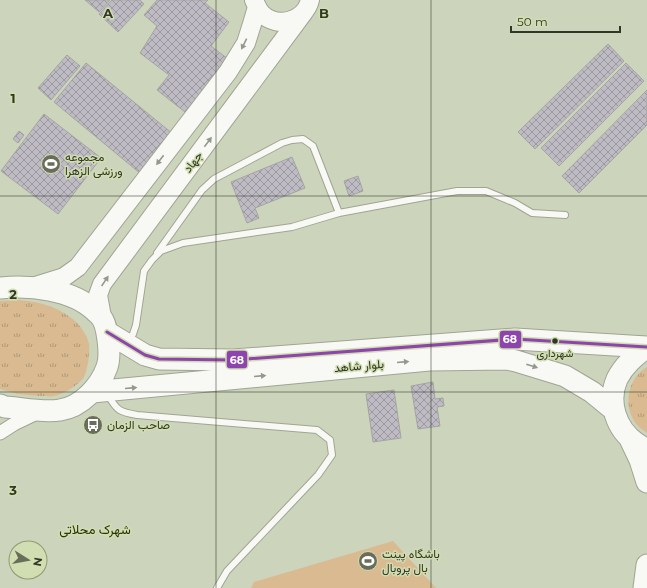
<svg xmlns="http://www.w3.org/2000/svg" width="647" height="588" viewBox="0 0 647 588" font-family="Montserrat,Vazirmatn,sans-serif">
	<style>
		.grass { fill: url(#grass-tufts) }
		.park { fill: #daba91 }
		.building { fill: url(#building-cross-hatch); stroke: #a4a5a2 }
		.lines { fill: none; stroke-linecap: round; stroke-linejoin: round }
		.service-casing { stroke: #9fa592; stroke-width: 8 }
		.minor-casing { stroke: #9fa592; stroke-width: 15 }
		.secondary-casing { stroke: #9fa592; stroke-width: 20 }
		.primary-casing { stroke: #9fa592; stroke-width: 23 }
		.service { stroke: #f8f9f5; stroke-width: 6 }
		.minor { stroke: #f8f9f5; stroke-width: 13 }
		.secondary { stroke: #f8f9f5; stroke-width: 18 }
		.primary { stroke: #f8f9f5; stroke-width: 21 }
		.bus-1-casing { stroke: #d1deb1; stroke-width: 6 }
		.bus-1 { stroke: #8e44ad; stroke-width: 3 }
		.oneway { fill: #95988d }
		.grid { fill: none; stroke: #323725; stroke-width: 1; stroke-opacity: 0.55 }
		.bus-dot { fill: #323725; stroke: #d1deb1; stroke-width: 1.5 }
		.labels { text-anchor: middle; stroke-width: 3; stroke-linejoin: round; paint-order: stroke }
		.bus-label { font-size: 11px; fill: #323725; stroke: #d1deb1 }
		.poi-label { font-size: 12px; fill: #323725; stroke: #d1deb1; text-anchor: start }
		.street-label { font-size: 12px; fill: #323725; stroke: #d1deb1 }
		.neighbourhood-label { font-size: 13px; fill: #2a330a; stroke: #d1deb1 }
		.grid-label { font-size: 13px; text-anchor: middle; font-weight: bold; fill: #323725; stroke: #d1deb1; stroke-width: 3; stroke-linejoin: round; paint-order: stroke }
		.line-badge { stroke: #d1deb1; stroke-width: 1.5 }
		.badge-label { font-size: 11px; text-anchor: middle; font-weight: bold; fill: #fff }
	</style>
	<defs>
		<pattern id="grass-tufts" width="24" height="20" patternUnits="userSpaceOnUse"><rect width="24" height="20" fill="#daba91"/><path d="M3 7l-1-3M5 7V3M7 7l1-3M15 17l-1-3M17 17v-4M19 17l1-3" fill="none" stroke="#b19876"/></pattern>
		<pattern id="building-cross-hatch" width="8" height="8" patternUnits="userSpaceOnUse"><rect width="8" height="8" fill="#bfbbc4"/><path d="M0 0l8 8M0 8l8-8" fill="none" stroke="#9c999f"/></pattern>
	</defs>
	<rect width="100%" height="100%" fill="#cdd4bc"/>
	<!-- grass -->
	<path class="grass" d="M19,300c19,2 35,5 51,17 8,5 17,17 19,27 1,9 -1,24 -5,33 -5,8 -20,17 -30,19 -3,1 -6,0 -9,0 -16,0 -30,-2 -45,-7v-88z
		M647,367v66c-2,-2 -6,-4 -8,-6 -17,-17 -13,-48 8,-60z"/>
	<!-- park -->
	<path class="park" d="M393,541l43,47h-185l3,-6z"/>
	<!-- building -->
	<path class="building" d="M85,0h25l-11,12z
		M112,0h28l4,4 -26,28 -19,-18z
		M157,0h51l-3,3 24,19 -18,24 17,13 -43,53 -28,-22 12,-15 -29,-22 17,-27 -13,-11z
		M608,44l16,17 -89,88 -17,-17z
		M67,55l13,11 -29,34 -13,-12z
		M86,63l87,71 -32,40 -87,-72z
		M626,63l18,18 -85,85 -18,-18z
		M647,90v35l-68,68 -17,-17z
		M44,114l57,44 -43,56 -57,-43z
		M19,131l5,4 -6,8 -5,-4z
		M292,157l13,31 -50,20 4,10 -12,5 -16,-41z
		M358,176l5,15 -14,5 -5,-15z
		M433,382l2,17 8,-1 1,8 -7,1 3,19 -22,3 -7,-43z
		M394,390l7,48 -28,4 -7,-48z"/>
	<g class="lines">
		<defs>
			<path id="service" d="M157,253l45,-63 12,-11 68,-36 10,-3 11,-1 10,7 26,67
				M128,341l5,-7 3,-9 8,-54 8,-11 9,-9 22,-8 109,-16 47,-14 118,-22h29l29,12 17,10 33,2
				M108,395c9,16 12,17 29,20l180,15 13,10 2,15 -14,20 -91,96 -10,17"/>
			<path id="minor" d="M0,433l14,-9 25,-12"/>
			<path id="secondary" d="M254,0c2,5 4,10 8,14 16,15 43,7 48,-14
				M32,287l32,-10 14,-10 150,-195 18,-29 6,-19 5,-17
				M102,317l-4,-22 4,-11 202,-272"/>
			<path id="primary" d="M0,288c30,-3 72,1 95,23 2,2 5,4 6,6 5,6 6,16 7,23 1,8 2,19 -1,27 -7,20 -26,40 -47,43 -16,3 -39,-2 -55,-3l-5,-2
				M107,332l38,23 14,4 74,1 282,-21 132,8
				M647,347c-12,9 -23,18 -30,32 -10,23 -1,50 19,64 4,3 7,5 11,6
				M92,392l337,-32 78,-1 9,2 49,15 27,16 22,18
				M630,439l10,21 7,22
				M644,588l3,-23"/>
		</defs>
		<!-- service casing -->
		<use href="#service" class="service-casing"/>
		<!-- minor casing -->
		<use href="#minor" class="minor-casing"/>
		<!-- secondary casing -->
		<use href="#secondary" class="secondary-casing"/>
		<!-- primary casing -->
		<use href="#primary" class="primary-casing"/>
		<!-- service -->
		<use href="#service" class="service"/>
		<!-- minor -->
		<use href="#minor" class="minor"/>
		<!-- secondary -->
		<use href="#secondary" class="secondary"/>
		<!-- primary -->
		<use href="#primary" class="primary"/>
		<defs>
			<path id="bus-1" d="M107,332l38,23 14,4 74,1 282,-21 132,8"/>
		</defs>
		<!-- bus-1 casing -->
		<use href="#bus-1" class="bus-1-casing"/>
		<!-- bus-1 -->
		<use href="#bus-1" class="bus-1"/>
	</g>
	<!-- one-way arrows -->
	<defs><path id="oneway-solid" d="M-6-.8H1V-3.2L6.5 0L1 3.2V.8H-6Z"/></defs>
	<g class="oneway">
		<use href="#oneway-solid" transform="translate(244 44) rotate(116)"/>
		<use href="#oneway-solid" transform="translate(208 142) rotate(-53)"/>
		<use href="#oneway-solid" transform="translate(160 160) rotate(127)"/>
		<use href="#oneway-solid" transform="translate(105 281) rotate(-56)"/>
		<use href="#oneway-solid" transform="translate(403 362) rotate(-5)"/>
		<use href="#oneway-solid" transform="translate(532 366) rotate(18)"/>
		<use href="#oneway-solid" transform="translate(260 376) rotate(-5)"/>
		<use href="#oneway-solid" transform="translate(131 388) rotate(-5)"/>
	</g>
	<!-- grid -->
	<path class="grid" d="M216,0v588M431,0v588M0,196h647M0,392h647"/>
	<!-- icons -->
	<defs>
		<symbol id="stadium-disc" viewBox="-11 -11 22 22"><circle r="9.5" fill="#686e5a" stroke="#d1deb1"/><path d="M0-5a6.5 5 0 1 0 0 10a6.5 5 0 1 0 0-10ZM-3.5-1.8h7v3.6h-7Z" fill="#fff"/></symbol>
		<symbol id="bus-disc" viewBox="-11 -11 22 22"><circle r="9.5" fill="#686e5a" stroke="#d1deb1"/><path d="M-5-6H5V4H4V6H2V4H-2V6H-4V4H-5ZM-3.5-4V0h7V-4ZM-3.5 1.2v1.5H-2V1.2ZM2 1.2v1.5H3.5V1.2Z" fill="#fff"/></symbol>
	</defs>
	<g fill-rule="evenodd">
		<use href="#stadium-disc" x="40" y="153" width="22" height="22"/>
		<use href="#bus-disc" x="82" y="414" width="22" height="22"/>
		<use href="#stadium-disc" x="357" y="550" width="22" height="22"/>
	</g>
	<!-- markers -->
	<circle class="bus-dot" cx="555" cy="341" r="3.5"/>
	<g class="labels">
		<!-- bus labels -->
		<g class="bus-label">
			<text x="555" y="357">شهرداری</text>
		</g>
		<!-- poi labels -->
		<g class="poi-label">
			<text x="65" y="161">مجموعه<tspan x="65" dy="14">ورزشی الزهرا</tspan></text>
			<text x="107" y="429">صاحب الزمان</text>
			<text x="382" y="558">باشگاه پینت<tspan x="382" dy="14">بال پروبال</tspan></text>
		</g>
		<!-- street labels -->
		<g class="street-label">
			<text transform="translate(193 162) rotate(-53)" y="4">جهاد</text>
			<text transform="translate(359 366) rotate(-5)" y="4">بلوار شاهد</text>
		</g>
		<!-- neighbourhood labels -->
		<g class="neighbourhood-label">
			<text x="95" y="534">شهرک محلاتی</text>
		</g>
	</g>
	<g class="grid-label">
		<text x="108" y="18">A</text>
		<text x="324" y="18">B</text>
		<text x="13" y="103">1</text>
		<text x="13" y="299">2</text>
		<text x="13" y="495">3</text>
	</g>
	<g class="line-badge">
		<rect x="499" y="330" width="23" height="19" rx="4" fill="#8e44ad"/>
		<rect x="226" y="350" width="22" height="19" rx="4" fill="#8e44ad"/>
	</g>
	<g class="badge-label">
		<text x="510" y="343">68</text>
		<text x="237" y="364">68</text>
	</g>
	<!-- north arrow -->
	<g transform="translate(28 560) rotate(101)"><circle r="19" fill="#d1deb1" stroke="#919b79"/>
	<path d="M0-3L7 15L0 10L-7 15Z" fill="#686e5a"/>
	<text y="-6" font-size="11" font-weight="bold" text-anchor="middle" fill="#323725">N</text>
	</g>
	<!-- scale -->
	<path d="M511 26v6h109v-6" fill="none" stroke="#323725" stroke-width="2"/>
	<text x="517" y="26" font-size="12" fill="#323725" stroke="#d1deb1" stroke-width="3" paint-order="stroke">50 m</text>
</svg>
